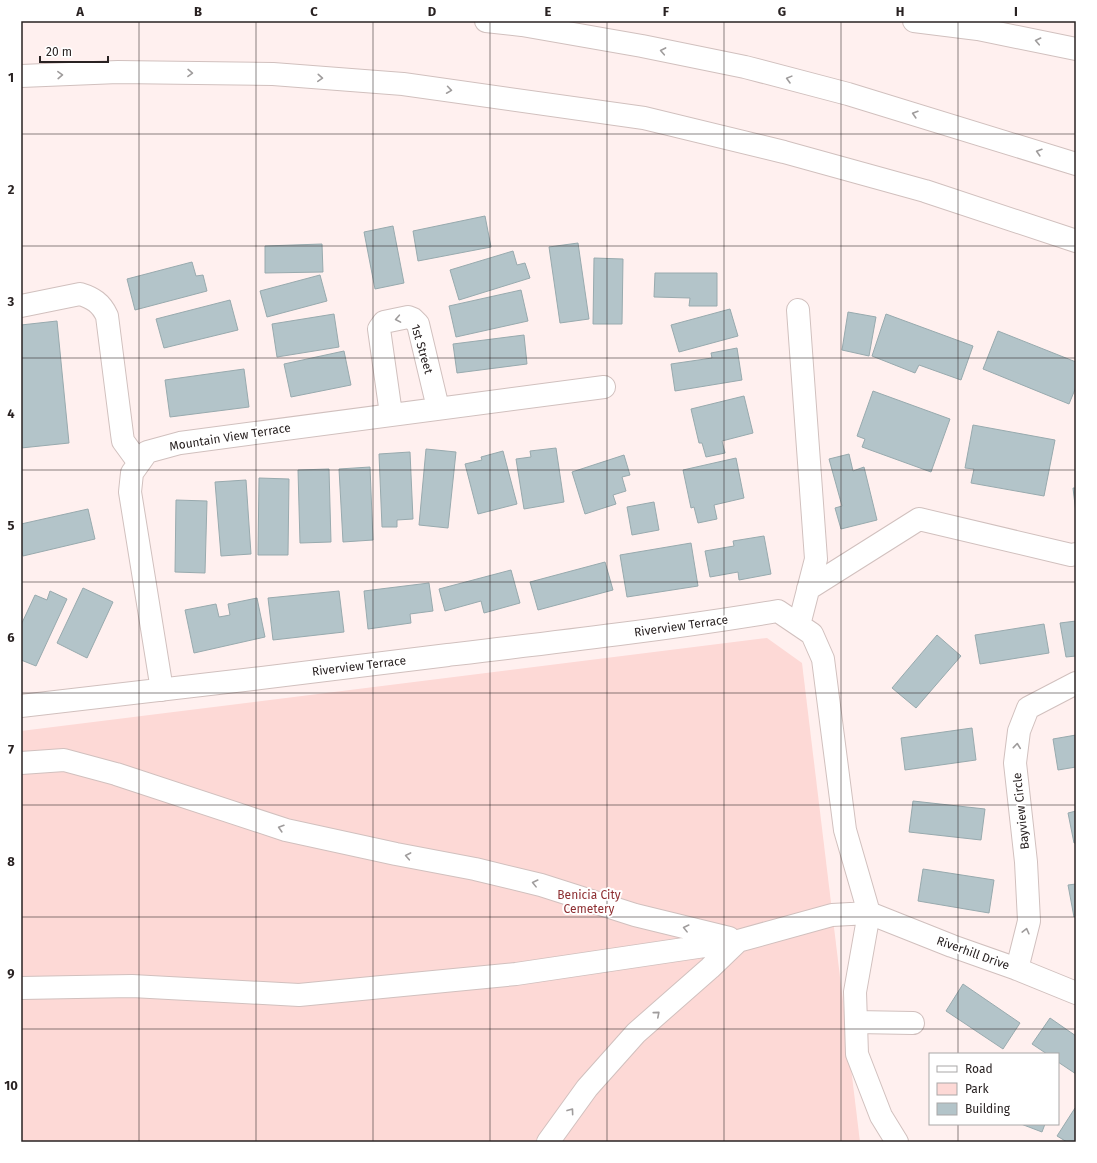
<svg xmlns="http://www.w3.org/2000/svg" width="1097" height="1163" viewBox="0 0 1097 1163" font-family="'Fira Sans',sans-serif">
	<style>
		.green { fill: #fdd9d6 }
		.building { fill: #b3c4c9; stroke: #98aaae }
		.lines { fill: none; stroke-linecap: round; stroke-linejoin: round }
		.minor-casing { stroke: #d1c0be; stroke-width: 24 }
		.highway-casing { stroke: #d1c0be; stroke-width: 24 }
		.minor { stroke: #fff; stroke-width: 22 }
		.highway { stroke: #fff; stroke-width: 22 }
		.oneway { stroke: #9f9c9c }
		.grid { fill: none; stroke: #292222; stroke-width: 1; stroke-opacity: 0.55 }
		.labels { text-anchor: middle; stroke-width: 4; stroke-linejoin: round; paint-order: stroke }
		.street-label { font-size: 12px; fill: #292222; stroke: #fff }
		.park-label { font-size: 12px; fill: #8e2f32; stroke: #fff }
		.neatline { fill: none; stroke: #292222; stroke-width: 1.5 }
		.grid-label { font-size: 13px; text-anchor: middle; font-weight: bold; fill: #292222 }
	</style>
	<rect width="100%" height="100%" fill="#fff0ef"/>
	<!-- green -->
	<path class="green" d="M767,638l35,25 58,479h-839v-411z"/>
	<!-- building -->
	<path class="building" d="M485,216l6,31 -73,14 -5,-30z
		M393,226l11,57 -29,6 -11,-57z
		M578,243l11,76 -29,4 -11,-76z
		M322,244l1,28 -58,1v-27z
		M513,251l4,14 8,-2 5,15 -71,22 -9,-30z
		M594,258l29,1 -1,65h-29z
		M192,262l4,14 7,-1 4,16 -72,19 -8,-31z
		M655,273h62v33h-28l1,-8 -36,-1z
		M320,275l7,26 -60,16 -7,-26z
		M521,290l7,31 -72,16 -7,-31z
		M230,300l8,30 -74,18 -8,-29z
		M730,309l8,27 -59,16 -8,-27z
		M848,312l28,5 -7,39 -27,-6z
		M334,314l5,33 -62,10 -5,-33z
		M886,314l87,32 -12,34 -42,-15 -4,8 -43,-17z
		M57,321l12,122 -48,5v-89h1l-1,-7v-27z
		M998,331l78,31v25l-7,17 -86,-35z
		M524,335l3,29 -70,9 -4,-29z
		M737,348l5,32 -67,11 -4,-27 41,-6 -1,-5z
		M344,351l7,34 -60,12 -7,-33z
		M244,369l5,38 -79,10 -5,-37z
		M873,391l77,28 -19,53 -69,-25 3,-8 -8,-3z
		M744,396l9,37 -31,8 3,12 -19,4 -4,-14h-3l-8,-34z
		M973,425l82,15 -11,56 -73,-13 3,-14 -9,-1z
		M556,448l8,54 -40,7 -8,-50 15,-2 -1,-6z
		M426,449l30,3 -8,76 -29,-3z
		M503,451l14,53 -39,10 -13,-50 17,-4 -1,-3z
		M410,452l3,67 -16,1v7h-15l-3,-73z
		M849,454l4,17 11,-4 13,53 -36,9 -6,-21 7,-2 -13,-47z
		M624,455l6,20 -8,2 4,14 -13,4 3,9 -31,10 -13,-42z
		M736,458l8,40 -30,7 3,14 -19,4 -4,-16 -3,1 -8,-38z
		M370,467l3,73 -30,2 -4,-73z
		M329,469l2,73 -31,1 -2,-73z
		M259,478l30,1 -1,76h-30z
		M246,480l5,74 -30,2 -6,-74z
		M1073,488h3v25z
		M176,500l31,1 -2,72 -30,-1z
		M654,502l5,28 -27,5 -5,-28z
		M88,509l7,30 -72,17 -2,-7v-25z
		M764,536l7,38 -32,6 -1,-8 -28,5 -5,-26 29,-5 -1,-5z
		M691,543l7,43 -71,11 -7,-42z
		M605,562l8,28 -75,20 -8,-28z
		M511,570l9,33 -36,10 -3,-12 -36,10 -6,-22z
		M429,583l4,28 -23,3 1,9 -43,6 -4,-38z
		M83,588l30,14 -26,56 -30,-15z
		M50,591l17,8 -31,67 -15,-6v-35l14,-30 12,5z
		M339,591l5,41 -71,8 -5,-42z
		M257,598l8,39 -71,16 -9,-43 31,-6 3,13 11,-2 -2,-11z
		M1076,621v35l-10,1 -6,-34z
		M1044,624l5,29 -69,11 -5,-29z
		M937,635l24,21 -45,52 -24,-20z
		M972,728l4,32 -71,10 -4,-32z
		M1076,735v32l-18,3 -5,-31z
		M913,801l72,8 -4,31 -72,-8z
		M1076,811v32h-2l-6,-30z
		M923,869l71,11 -5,33 -71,-12z
		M1076,884v32l-2,1 -6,-32z
		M963,984l57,39 -17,26 -57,-38z
		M1050,1018l26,18v38l-18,-12v-8h-11l-15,-10z
		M1075,1108l1,1v33h-9l-10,-6z
		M1021,1124h24l-3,8z"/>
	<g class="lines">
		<defs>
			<path id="minor" d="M21,306l59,-12c13,4 21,9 27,22l15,118 1,7 16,22
				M798,310l18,249 -17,66
				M391,414l-12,-85 5,-7 24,-5 5,2 5,5 20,84
				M808,589l111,-70 152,36 5,-1
				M162,690l-32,-198 2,-19 15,-21 33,-9 424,-56
				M21,706c142,-16 285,-33 427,-51 110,-13 221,-26 330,-44l34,23 11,25 22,171 24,83 -14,79 2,62 24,62 16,26
				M21,763l43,-3 52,14 170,56 110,24 79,15 66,16 94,30 94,23
				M1017,969l12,-48 -3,-59 -11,-99 4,-32 9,-23 48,-25
				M21,988l111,-2 167,9 217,-21 222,-33 94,-26 37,-2 83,33 65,23 59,24
				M856,1022l57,1
				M548,1142l39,-54 49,-55 74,-65 28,-27"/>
			<path id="highway" d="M486,21l36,4 120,21 103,21 103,27 228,70
				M914,21l64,8 98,20
				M21,76l97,-4 155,2 130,10 241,34 140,34 141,39 151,50"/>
		</defs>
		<!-- minor casing -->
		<use href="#minor" class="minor-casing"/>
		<!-- highway casing -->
		<use href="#highway" class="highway-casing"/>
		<!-- minor -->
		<use href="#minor" class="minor"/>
		<!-- highway -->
		<use href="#highway" class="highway"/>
	</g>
	<!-- one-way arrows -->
	<defs><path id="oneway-chevron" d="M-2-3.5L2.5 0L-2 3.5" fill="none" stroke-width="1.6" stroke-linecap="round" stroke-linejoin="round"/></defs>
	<g class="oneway">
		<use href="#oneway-chevron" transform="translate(1038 41) rotate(-168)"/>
		<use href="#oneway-chevron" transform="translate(663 51) rotate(-169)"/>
		<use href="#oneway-chevron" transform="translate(190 73) rotate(1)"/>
		<use href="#oneway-chevron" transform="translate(60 75) rotate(-2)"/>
		<use href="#oneway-chevron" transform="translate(320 78) rotate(4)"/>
		<use href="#oneway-chevron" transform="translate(789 79) rotate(-165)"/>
		<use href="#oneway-chevron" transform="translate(449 90) rotate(8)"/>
		<use href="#oneway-chevron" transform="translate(915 114) rotate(-163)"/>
		<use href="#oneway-chevron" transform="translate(1039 152) rotate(-163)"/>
		<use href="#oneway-chevron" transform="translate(398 319) rotate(170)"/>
		<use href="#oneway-chevron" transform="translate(1017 746) rotate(-84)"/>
		<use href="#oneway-chevron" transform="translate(281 828) rotate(-163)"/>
		<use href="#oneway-chevron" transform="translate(408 856) rotate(-169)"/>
		<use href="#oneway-chevron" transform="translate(535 883) rotate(-166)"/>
		<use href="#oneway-chevron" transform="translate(686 928) rotate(-166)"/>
		<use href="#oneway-chevron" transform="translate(1026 931) rotate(-76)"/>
		<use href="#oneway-chevron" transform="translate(657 1014) rotate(-41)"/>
		<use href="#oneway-chevron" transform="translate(571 1111) rotate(-54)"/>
	</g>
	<!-- grid -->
	<path class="grid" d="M139,21v1121M256,21v1121M373,21v1121M490,21v1121M607,21v1121M724,21v1121M841,21v1121M958,21v1033M21,134h1055M21,246h1055M21,358h1055M21,470h1055M21,582h1055M21,693h1055M21,805h1055M21,917h1055M21,1029h1055M958,1124v18"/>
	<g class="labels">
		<!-- street labels -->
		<g class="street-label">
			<text transform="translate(422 349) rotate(74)" y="4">1st Street</text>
			<text transform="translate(230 437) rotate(-9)" y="4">Mountain View Terrace</text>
			<text transform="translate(681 626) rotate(-8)" y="4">Riverview Terrace</text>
			<text transform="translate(359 666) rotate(-7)" y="4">Riverview Terrace</text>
			<text transform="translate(1021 811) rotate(-96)" y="4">Bayview Circle</text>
			<text transform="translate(973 953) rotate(20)" y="4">Riverhill Drive</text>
		</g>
		<!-- park labels -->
		<g class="park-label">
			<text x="589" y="899">Benicia City<tspan x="589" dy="14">Cemetery</tspan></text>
		</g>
	</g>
	<!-- border -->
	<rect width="1097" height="1163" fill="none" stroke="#ffffff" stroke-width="44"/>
	<!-- legend -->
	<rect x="929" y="1053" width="130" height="72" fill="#ffffff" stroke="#a9a7a7"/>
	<rect x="937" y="1066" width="20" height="6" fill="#ffffff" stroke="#a9a7a7"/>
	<text x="965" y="1073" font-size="12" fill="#292222">Road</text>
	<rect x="937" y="1083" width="20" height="12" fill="#fdd9d6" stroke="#a9a7a7"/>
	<text x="965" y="1093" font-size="12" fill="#292222">Park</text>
	<rect x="937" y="1103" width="20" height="12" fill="#b3c4c9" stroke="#a9a7a7"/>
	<text x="965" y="1113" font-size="12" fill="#292222">Building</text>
	<!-- scale -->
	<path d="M40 56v6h68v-6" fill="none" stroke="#292222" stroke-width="2"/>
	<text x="46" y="56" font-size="12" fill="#292222" stroke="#ffffff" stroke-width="3" paint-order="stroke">20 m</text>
	<rect x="22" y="22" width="1053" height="1119" class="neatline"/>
	<g class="grid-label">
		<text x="80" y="16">A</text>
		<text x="198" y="16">B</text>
		<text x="314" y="16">C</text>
		<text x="432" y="16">D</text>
		<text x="548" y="16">E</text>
		<text x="666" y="16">F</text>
		<text x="782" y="16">G</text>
		<text x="900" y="16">H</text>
		<text x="1016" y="16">I</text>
		<text x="11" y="82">1</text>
		<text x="11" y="194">2</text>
		<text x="11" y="306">3</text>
		<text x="11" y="418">4</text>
		<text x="11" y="530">5</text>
		<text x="11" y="642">6</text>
		<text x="11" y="754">7</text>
		<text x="11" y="866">8</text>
		<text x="11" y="978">9</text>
		<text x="11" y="1090">10</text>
	</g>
</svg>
